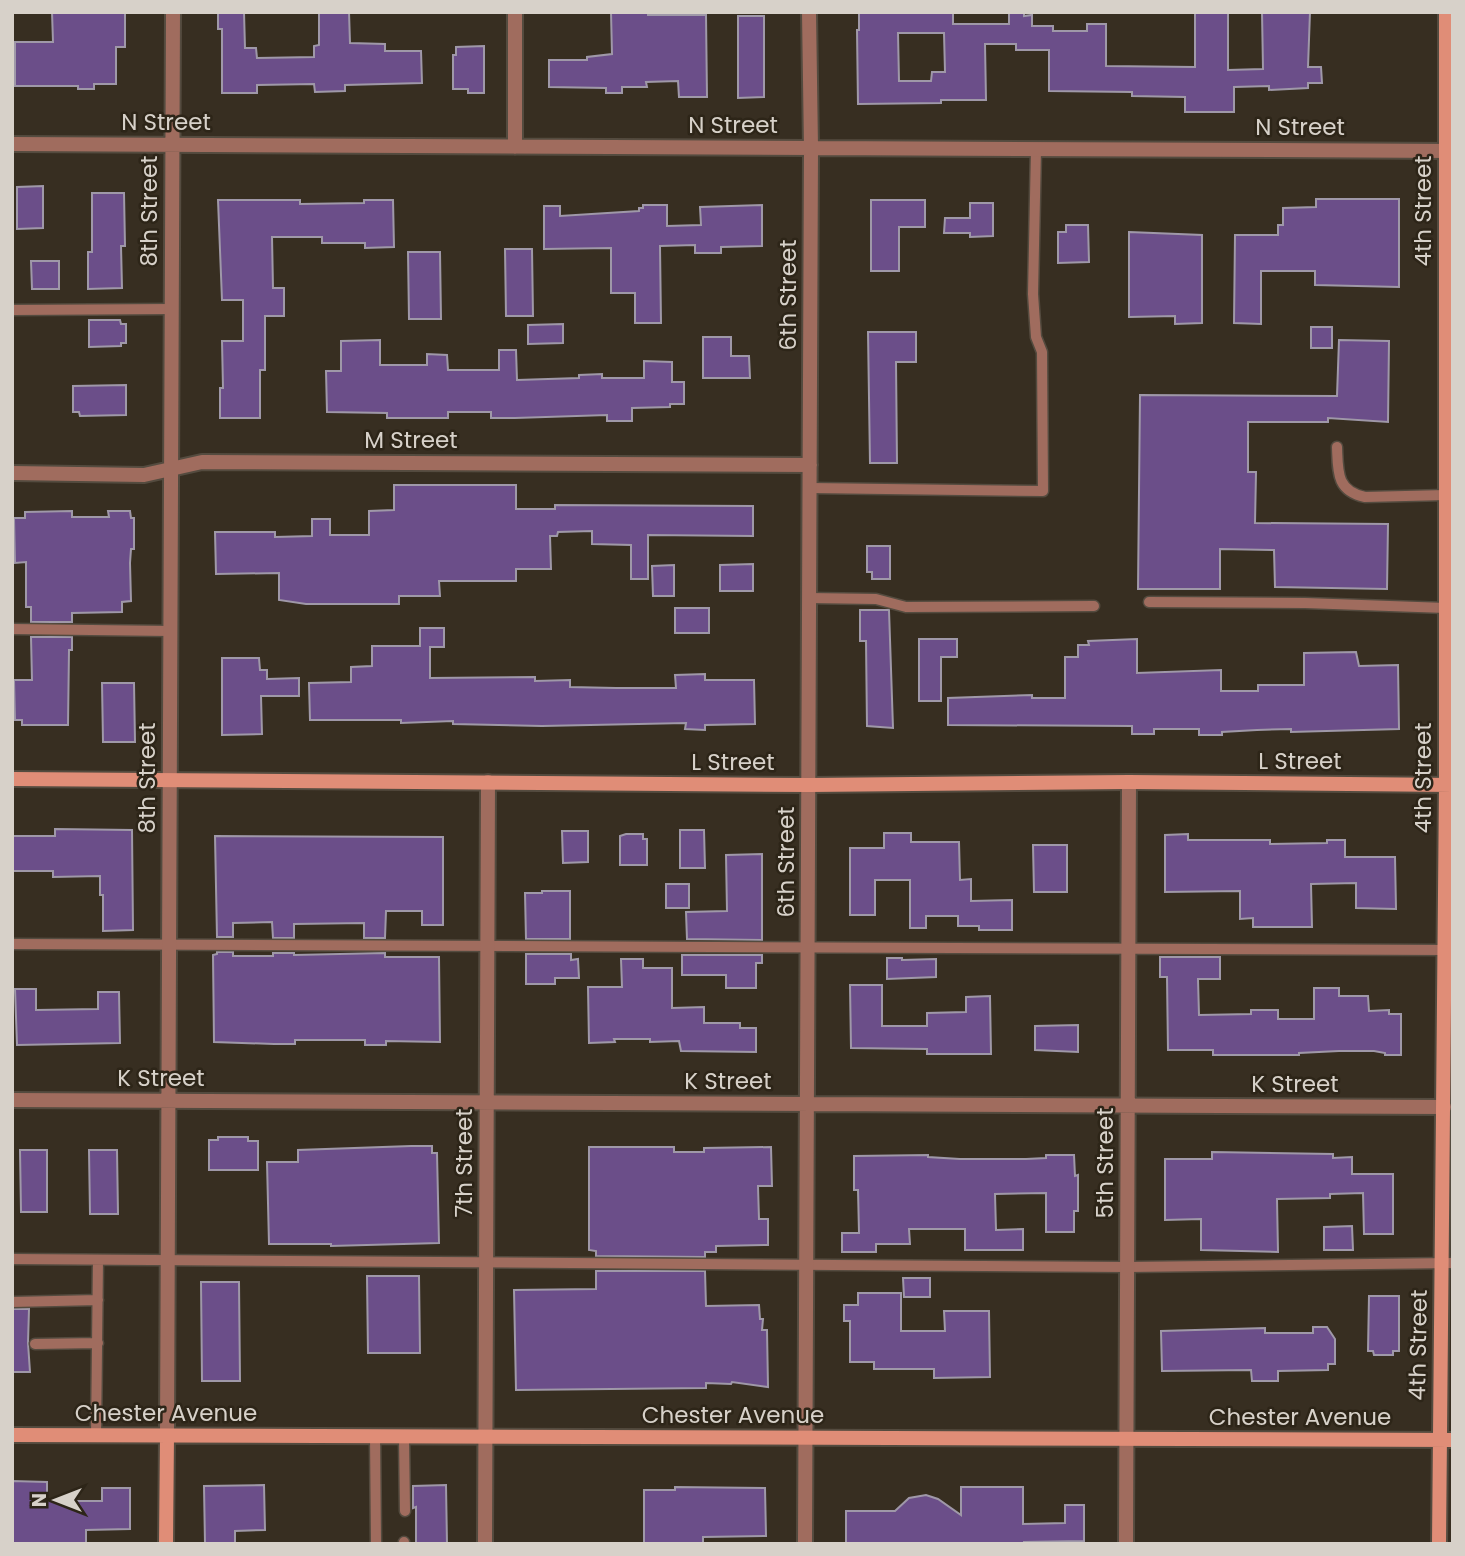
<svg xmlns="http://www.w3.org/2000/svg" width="1465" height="1556" viewBox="0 0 1465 1556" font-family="Poppins,sans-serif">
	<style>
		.building { fill: #6b4e89; stroke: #9f98a8; stroke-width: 2; fill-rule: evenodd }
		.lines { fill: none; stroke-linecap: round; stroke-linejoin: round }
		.lane-casing { stroke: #544b3f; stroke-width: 13 }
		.street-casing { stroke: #544b3f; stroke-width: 18 }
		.secondary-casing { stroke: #544b3f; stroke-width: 18 }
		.lane { stroke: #a06c5e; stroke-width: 10 }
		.street { stroke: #a06c5e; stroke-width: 14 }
		.secondary { stroke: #e08d77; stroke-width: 14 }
		.labels { text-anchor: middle; stroke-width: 5; stroke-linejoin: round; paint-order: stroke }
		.street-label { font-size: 23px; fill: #d7d1c9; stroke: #2d2518 }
	</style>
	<rect width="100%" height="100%" fill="#372e21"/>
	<!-- building -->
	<path class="building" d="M52,12h73v35h-9v37h-22v5h-16v-3h-63v-44h38z
		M218,12h26l1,36h11l1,10 57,-1v-11l5,-1v-33h30l1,31 35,1v7h36l1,32 -77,2v6l-30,1 -1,-8 -57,1v8h-35v-64h-4z
		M611,12h37v3h58l1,82h-28l-1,-16 -32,1 1,5h-25v6h-16v-5l-57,-1v-27h38v-3l25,-3z
		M859,12h94v12h56v-12h15v4l8,-1v11h21v5h34v-7h19v42l89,1v-55h33v58l35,-1 -1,-57h48l-2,55h13l1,16h-14v5l-39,2v-4l-35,1v25h-49v-15l-53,-1v-4l-83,-1v-41h-33v-6h-31l1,56h-45v3l-83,1 -1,-74h2zM898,33h46l1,39h-13l-1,9h-32z
		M738,16h26v81l-26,1z
		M484,46v47h-16v-4h-15v-34h3v-8z
		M43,186v42l-26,1v-42z
		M92,193h32l1,53h-4l1,42 -34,1v-37h4z
		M1316,199h83v88l-84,-2v-14h-54v53l-27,-1 1,-88h43v-10h5v-17l33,-1z
		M218,200h82v4l64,-1v-3h29l1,47 -29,1v-5h-43v-6h-50l1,51h11v28h-19v54h-5v48h-40v-30h3l-1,-47h21v-41h-21z
		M871,200h54v27h-26v44h-28z
		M970,203h23v33l-23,1v-4h-26l1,-15h25z
		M643,205h24v21l34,-1 -1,-18 62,-2v41l-41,1v6h-26v-8l-35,1 1,77h-26v-30h-24v-45l-67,1v-43h16v10l79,-5v-3h4z
		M1066,225h22l1,37 -31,1v-31h8z
		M1129,232l73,3v88l-27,1v-8l-46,1z
		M505,249h27l1,67h-27z
		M408,252h32l1,67h-32z
		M31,261h28v28h-27z
		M89,320h31l1,4h5v19h-5v3l-32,1z
		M563,324v19l-35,1v-19z
		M1311,327h21v21h-21z
		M868,332h48v30h-20l1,101h-27z
		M703,337h28v19h18l1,22h-47z
		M380,340v25h47v-11l20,1 1,15h51v-20h17l1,30 62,-2v-3l23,-1v4h42v-17l28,1v20h12v22h-14v3l-38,1v13h-25v-6l-92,3h-24v-6h-43v6h-61v-5l-60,-1 -1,-41h15v-30z
		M1339,340l50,1 -1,81 -60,-4v4h-80v50h8l-1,51 133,1 -1,65 -112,-2 -1,-37 -54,-1v40h-82l2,-194 197,1z
		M126,385v30l-46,1 -1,-4h-6v-26z
		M394,485h122v24h39v-4l198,1v30l-105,-1v44h-17v-34l-39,-1v-13l-34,1 -1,4h-7l1,33h-35v12h-77l1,15h-41v8h-93l-27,-4v-27l-63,1 -1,-42h60v5l37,-1v-17h18v16h39v-24l25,-1z
		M72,511v6h37l-1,-6h22l1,7h3v31h-3l-1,14 1,38 -9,1v10l-50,1v9h-41v-15h-5v-45l-11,1 -1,-45h11v-6z
		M867,546h23v33h-18v-7h-5z
		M753,564v27h-33v-26z
		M674,565v31h-21l-1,-30z
		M675,608h34v25h-34z
		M860,610h29l4,118 -26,-2 -1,-85h-6z
		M420,628h24v19h-14v31l105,-1v4l35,-1v7l46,1h60l-1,-13 30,-1v6h49l1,44 -50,1v5l-20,-1 1,-6 -144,3 -89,-2v-3l-52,2v-3h-91l-1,-37 42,-1v-15l21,-1v-20h48z
		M31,637h41v13h-3l-1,75h-46v-5h-7l-1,-40h18z
		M919,639h38v18h-16v44h-22z
		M1137,639v34l84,-3v21h37v-6h46v-32l52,-1 3,14 39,-1 1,64 -108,3v-3l-34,1 -35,2v3h-23v-6h-45v5h-22v-8l-184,-1v-27l84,-3v3h33v-41h13v-12h11l-1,-4z
		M222,658h37l1,12h7v9l32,-1v18h-38l1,38 -40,1z
		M102,683h32l1,59h-32z
		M55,829l77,1 1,100 -30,1v-36h-3v-19l-47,1v-6h-41v-35h43z
		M680,830h24l1,38h-25z
		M562,831h26v31l-25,1z
		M884,833h27v9h48l1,38 11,-1v22l41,-1v30h-33v-4h-21v-10h-32v12h-16v-48h-35v35h-25v-67h34z
		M626,834h17v5h4v26h-27v-29z
		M1188,834v6h82v4l57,-1v-3h18v17h50l1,52 -40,-1v-25l-45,1 1,43h-59v-9l-13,1v-28l-75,1v-57z
		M215,836l228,1v88h-21v-14h-36l-1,27h-21v-15l-70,1v14h-21l-1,-16 -39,1v14h-16z
		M1033,845h34v47h-33z
		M762,854v86l-75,-1 -1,-27 41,-1 -1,-56z
		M666,884h23v24h-23z
		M542,891h28v48h-44l-1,-46h17z
		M217,952h16v4h40v-3h21v2l91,-2v4h54l1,85 -54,-1v4h-21v-5h-70v4h-21l-60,-2 -1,-87 4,-1z
		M526,954h45v6l7,-1 1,19h-24v6h-29z
		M682,955h80v8h-6v25h-30v-13h-44z
		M1160,957h60v22h-22l1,36 52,-1v-4h27v9h36v-31h25v8h29l1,15 20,-1v4h12v41h-16v-2l-11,-2h-35l-40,2v2h-86v-5h-45l-1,-73h-7z
		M887,958h15v2l34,-1v18l-49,2z
		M621,959h22v9h29v40l32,-1v16h36v5h16v24l-75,-1 -2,-10 -29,1v-3h-36l1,3 -26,1 -1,-56h34z
		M850,985h32v41h45v-13l39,-1v-15l24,-1 1,58h-64v-5l-76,-1z
		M15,989h21v21l62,-1v-17h21l1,51 -103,2z
		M1078,1025v27l-43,-2v-24z
		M218,1137h30v4h10v29h-49v-30h9z
		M411,1146h21v7h5l2,90 -108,3v-2h-62l-2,-82h31v-12z
		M589,1147h85v5h30v-4l67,-1 1,39h-14l1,33h9v26l-52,1v6h-11v5l-109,-1v-5l-7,-1z
		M20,1150h27v62h-26z
		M89,1150h28l1,64h-28z
		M1212,1152l121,2v4l19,-1v17h41v60h-29l-1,-41 -33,1v4l-53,1 1,53 -77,-2v-31l-36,1v-61h47z
		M928,1155v2l32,2h66l20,-1v-3h28l1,21 3,-1v36h-4v21h-28v-39l-51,1 1,36 27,-1v21h-58v-21h-56l1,15h-34v8h-34v-19h17l-1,-43h-4v-34z
		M1352,1226l1,24h-29v-23z
		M596,1271h109l1,35 53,-1 1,14h3l-1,11h5l1,57 -36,-5 -1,2 -25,-1v5l-190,2 -2,-100 82,-1z
		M367,1276h52l1,77h-52z
		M903,1278h27v19h-26z
		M201,1282h38l1,99h-38z
		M858,1293h43v38h44l-1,-20h45l1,66 -56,1v-9h-60v-7h-24v-41h-6v-16h14z
		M1369,1296h30v55h-6v4h-19l-1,-4h-5z
		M12,1309h17l-1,34 2,29h-18z
		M1313,1327h14l8,12v25h-7v6l-50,1v10h-26l-1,-11 -89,1 -1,-40 104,-3v5h48z
		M12,1481l35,1v19h55v-13h28v41l-44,1v14h-74z
		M264,1485l1,45 -30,1v13h-30l-1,-58z
		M446,1485l1,59h-31v-37l-3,1v-22z
		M675,1487l90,1 1,48 -63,1v7h-59v-54h31z
		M961,1487h62v37l42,-1v-18h19v36l-60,1v2h-178v-33h49l14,-13 17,-3 12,4 23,16z"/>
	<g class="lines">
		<defs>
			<path id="lane" d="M12,310l160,-1
				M1337,447c1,24 -1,44 28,50l81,-2
				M810,488l233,3 -1,-139 -6,-15 -3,-43 3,-145
				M809,598l67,1 30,8 188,-1
				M1149,602l156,1 141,5
				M12,629l158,2
				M12,944l1433,6
				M12,1259l1115,8 326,-4
				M12,1302l86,-2
				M35,1344l63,-1
				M96,1435l2,-175
				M375,1436l1,108
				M404,1437l1,74
				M404,1542v2"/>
			<path id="street" d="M515,12v135
				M12,144l1441,7
				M12,473l132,2 58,-13 608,3
				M12,1100l1432,7
				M167,1436l6,-1424
				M485,1544l3,-762
				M805,1544l6,-1396 -2,-136
				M1126,1544l3,-762"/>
			<path id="secondary" d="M12,779l797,6 320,-3 324,3
				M12,1435l1441,5
				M166,1544l1,-108
				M1439,1544l7,-759v-773"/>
		</defs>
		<!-- lane casing -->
		<use href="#lane" class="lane-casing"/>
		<!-- street casing -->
		<use href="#street" class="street-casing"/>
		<!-- secondary casing -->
		<use href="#secondary" class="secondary-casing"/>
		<!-- lane -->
		<use href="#lane" class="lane"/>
		<!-- street -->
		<use href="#street" class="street"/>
		<!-- secondary -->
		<use href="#secondary" class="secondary"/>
	</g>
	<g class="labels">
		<!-- street labels -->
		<g class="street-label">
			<text x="166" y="130">N Street</text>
			<text x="733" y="133">N Street</text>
			<text x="1300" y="135">N Street</text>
			<text transform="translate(149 211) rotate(-90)" y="8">8th Street</text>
			<text transform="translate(1423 211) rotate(-90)" y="8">4th Street</text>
			<text transform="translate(788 295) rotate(-90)" y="8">6th Street</text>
			<text x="411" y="448">M Street</text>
			<text x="1300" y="769">L Street</text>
			<text x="733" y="770">L Street</text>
			<text transform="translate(147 778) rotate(-90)" y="8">8th Street</text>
			<text transform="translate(1423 778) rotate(-90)" y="8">4th Street</text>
			<text transform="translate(786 862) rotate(-90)" y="8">6th Street</text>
			<text x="161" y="1086">K Street</text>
			<text x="728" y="1089">K Street</text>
			<text x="1295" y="1092">K Street</text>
			<text transform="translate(464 1163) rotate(-90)" y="8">7th Street</text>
			<text transform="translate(1105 1163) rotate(-90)" y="8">5th Street</text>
			<text transform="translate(1418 1345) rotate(-89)" y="8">4th Street</text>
			<text x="166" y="1421">Chester Avenue</text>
			<text x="733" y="1423">Chester Avenue</text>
			<text x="1300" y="1425">Chester Avenue</text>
		</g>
	</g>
	<!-- border -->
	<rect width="1465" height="1556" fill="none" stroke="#d7d1c9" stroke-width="28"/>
	<!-- north arrow -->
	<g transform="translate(56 1500) rotate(270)" stroke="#2d2518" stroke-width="5" paint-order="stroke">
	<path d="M0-5L12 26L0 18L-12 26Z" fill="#d7d1c9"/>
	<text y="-10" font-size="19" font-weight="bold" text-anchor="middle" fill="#d7d1c9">N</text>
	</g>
</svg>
